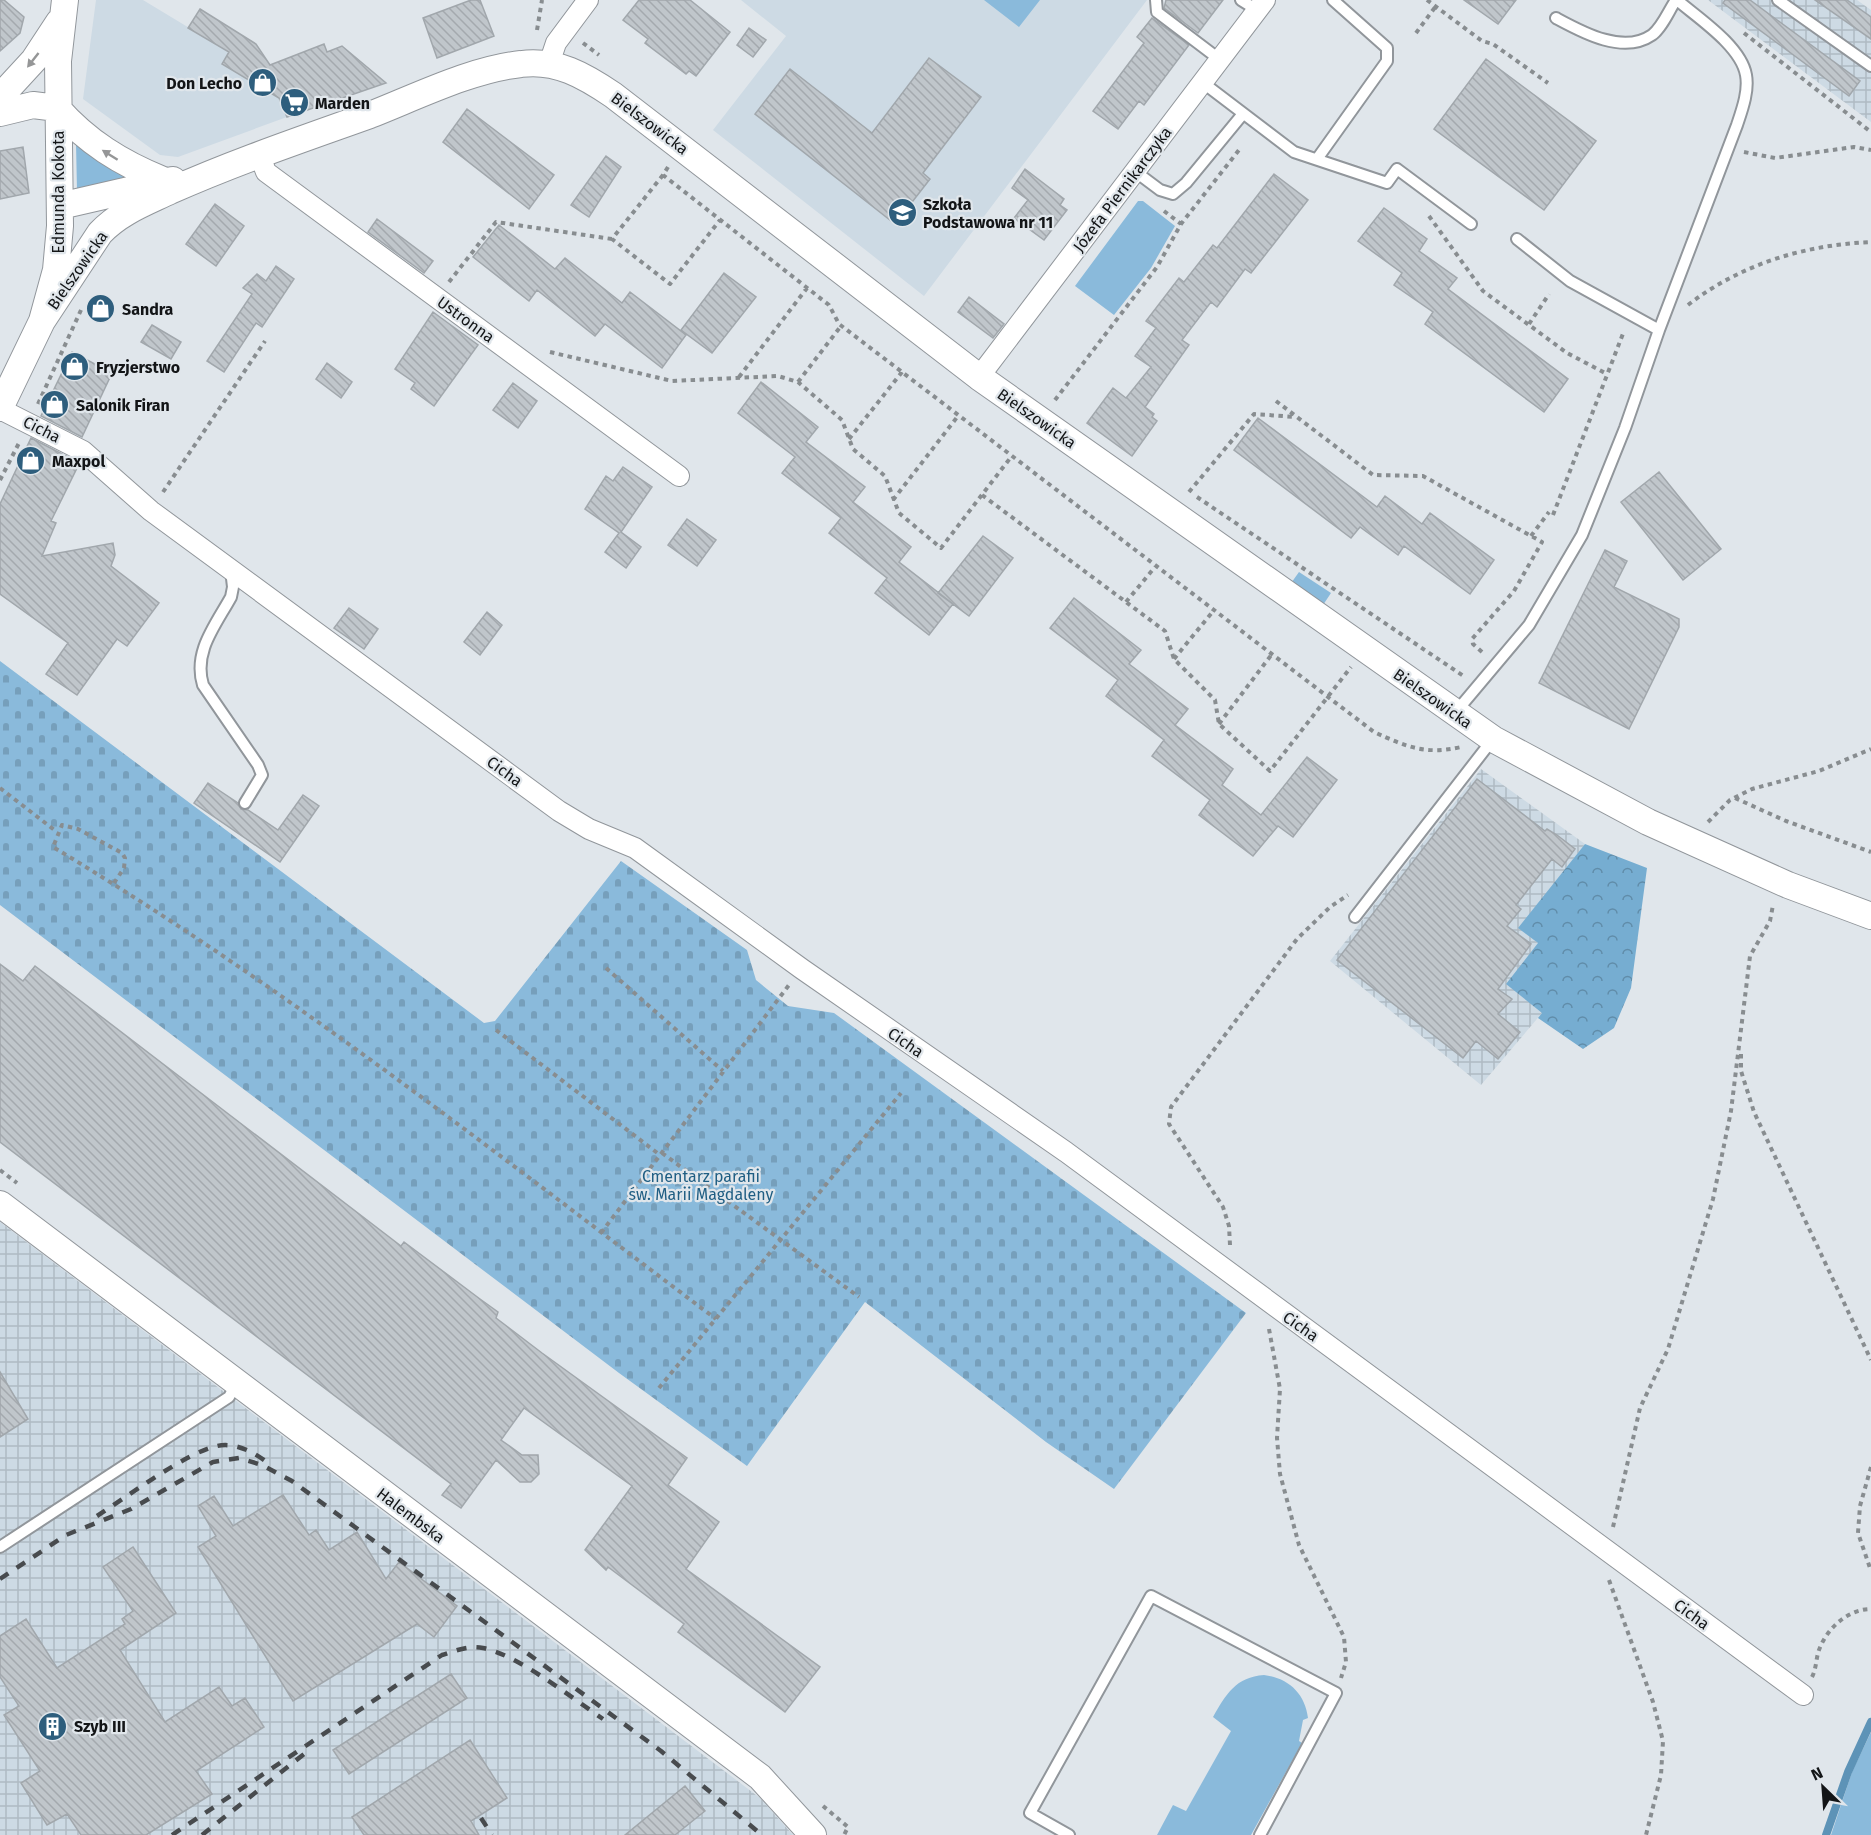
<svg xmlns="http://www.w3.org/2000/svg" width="1871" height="1835" viewBox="0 0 1871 1835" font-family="'Fira Sans',sans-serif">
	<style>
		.built { fill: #cddae4 }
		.industrial { fill: url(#industrial-grid) }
		.green { fill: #8abadb }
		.forest { fill: url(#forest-crowns) }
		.cemetery { fill: url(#cemetery-stones) }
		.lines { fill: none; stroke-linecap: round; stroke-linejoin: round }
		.stream { stroke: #5d93b7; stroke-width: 8 }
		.building { fill: url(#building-back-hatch); stroke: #a1a7ac; stroke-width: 1.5 }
		.service-casing { stroke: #91969b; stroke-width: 14 }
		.minor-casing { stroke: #91969b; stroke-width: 22 }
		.tertiary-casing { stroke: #91969b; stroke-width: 28 }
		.path { stroke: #888d90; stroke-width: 4; stroke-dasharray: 4.5 4.5; stroke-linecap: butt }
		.service { stroke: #fff; stroke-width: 10 }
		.minor { stroke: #fff; stroke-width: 20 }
		.tertiary { stroke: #fff; stroke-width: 26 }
		.rail { stroke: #484b4e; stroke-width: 4.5; stroke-dasharray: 10 10; stroke-linecap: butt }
		.oneway { fill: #959697 }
		.labels { text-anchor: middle; stroke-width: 4.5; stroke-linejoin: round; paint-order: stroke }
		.poi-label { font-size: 16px; font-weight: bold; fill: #131517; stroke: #e0e6eb; text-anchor: start }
		.street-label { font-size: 16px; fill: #131517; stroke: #e0e6eb }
		.park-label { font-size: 16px; fill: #1f5e83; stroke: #e0e6eb }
	</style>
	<defs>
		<pattern id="industrial-grid" width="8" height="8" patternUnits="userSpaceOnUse" patternTransform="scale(1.5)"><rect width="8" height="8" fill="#cddae4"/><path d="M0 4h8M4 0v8" fill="none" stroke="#afbac3"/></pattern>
		<pattern id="forest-crowns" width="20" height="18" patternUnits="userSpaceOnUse" patternTransform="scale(1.5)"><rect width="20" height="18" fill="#76add1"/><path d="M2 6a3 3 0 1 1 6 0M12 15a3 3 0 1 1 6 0" fill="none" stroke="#608ca9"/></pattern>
		<pattern id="cemetery-stones" width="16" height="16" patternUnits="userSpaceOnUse" patternTransform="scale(1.5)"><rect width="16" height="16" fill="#8abadb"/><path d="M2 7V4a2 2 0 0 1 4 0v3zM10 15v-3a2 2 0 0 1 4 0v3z" fill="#769fbb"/></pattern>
		<pattern id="building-back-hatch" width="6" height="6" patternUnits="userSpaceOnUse" patternTransform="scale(1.5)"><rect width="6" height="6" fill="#c0c6cb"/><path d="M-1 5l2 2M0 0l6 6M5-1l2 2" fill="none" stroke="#a4a9ae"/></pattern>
	</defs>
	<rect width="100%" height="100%" fill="#e0e6eb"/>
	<!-- built -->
	<path class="built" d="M96,0h47l116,70 12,7 16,40 -109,40 -18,-2 -77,-56z
		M741,0h406l-223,296 -211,-166 73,-94z"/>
	<!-- industrial -->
	<path class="industrial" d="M1708,0h149l14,10v112z
		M1481,769l104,75 -66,84 19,15 4,70 -61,72 -151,-124z
		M0,1222l760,576 33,37h-793z"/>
	<!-- green -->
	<path class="green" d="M984,0h56l-21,27z
		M76,143l57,34 -56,14z
		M1138,201h5l32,25 -24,42 -37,47 -39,-29z
		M1299,572l32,21 -10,15 -32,-22z
		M1264,1675c24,3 41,18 44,43l-5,2 -4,21 3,2 -51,92h-94l16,-30 13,6 45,-80 -18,-14c13,-23 23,-40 51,-42z
		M1871,1732v103h-40l21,-63z"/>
	<!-- forest -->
	<path class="forest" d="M1585,844l62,24 -16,120 -17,40 -31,21 -45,-31 4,-5 -36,-29 32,-41 -20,-15z"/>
	<!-- cemetery -->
	<path class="cemetery" d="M0,661l484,362 11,-2 126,-160 126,89 9,30 32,26 46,7 412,300 -132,176 -68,-47 -181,-140 -118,164 -128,-93 -619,-468z"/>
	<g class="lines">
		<!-- stream -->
		<path class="stream" d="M1826,1835l22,-63 23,-50"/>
	</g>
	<!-- building -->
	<path class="building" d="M0,0h4l20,17 -4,16 -20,18z
		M471,0h9l14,36 -57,22 -14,-40z
		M639,0h51l40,32 -34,44 -7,-5 -3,3 -41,-31 3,-4 -25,-19z
		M1166,0h57l-25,33 -34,-25z
		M1464,0h52l-18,24z
		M1725,0h25l110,81 -11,15 -126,-93z
		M1815,0h32l24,17v22z
		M200,9l56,35 14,21 54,-21 3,8 15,-6 44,37 -99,34 -8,-19 -57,-34 7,-12 -41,-24z
		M1152,18l37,27 -45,60 -5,-4 -21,28 -25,-18 51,-68 -7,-6z
		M749,28l17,12 -13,17 -16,-12z
		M929,58l52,39 -58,76 7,6 -35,45 -140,-110 35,-45 82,64z
		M1486,59l110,82 -52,69 -110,-81z
		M467,109l87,66 -25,34 -86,-67z
		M23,147l6,46 -29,6v-48z
		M606,156l15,11 -32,50 -18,-12z
		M1025,169l39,30 -4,6 7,5 -23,30 -30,-22 14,-18 -16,-12z
		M1274,174l34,26 -57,73 -6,-4 -28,38 -6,-5 -29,38 7,5 -44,62 9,7 -2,3 5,4 -25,35 -45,-33 26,-35 13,10 25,-31 -16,-11 21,-28 -10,-7 33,-43 5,4 29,-37 4,3z
		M215,204l29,22 -28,40 -30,-22z
		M1384,208l43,31 -8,12 38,27 -9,11 120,90 -24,33 -119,-88 8,-12 -39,-27 8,-12 -44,-32z
		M377,219l56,42 -9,12 -56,-41z
		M499,225l56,44 10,-11 57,45 8,-11 56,43 -24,33 -57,-44 -10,12 -58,-46 -8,11 -56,-44z
		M276,266l18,13 -32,48 -6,-4 -32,49 -17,-11 45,-67 -9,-6 14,-14 9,7z
		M724,273l32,24 -44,56 -31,-23z
		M969,297l35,27 -11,14 -35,-26z
		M433,312l45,33 -44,61 -23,-17 4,-6 -20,-14z
		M152,325l29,17 -10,17 -30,-17z
		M72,352l40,21 -30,64 -41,-21z
		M327,363l25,19 -11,16 -25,-19z
		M761,382l57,45 -12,15 59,45 -12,15 58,45 -12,15 54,42 -24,31 -54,-42 12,-15 -58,-45 12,-15 -59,-45 13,-16 -57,-44z
		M513,383l24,18 -19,27 -25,-18z
		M1258,418l119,89 8,-11 37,28 8,-11 64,47 -24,34 -66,-48 -6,9 -38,-28 -9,11 -117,-88z
		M31,438l41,21 -3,5 8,4 -26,53 5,2 -14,33 71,-13 2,12 -4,11 48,37 -32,43 -10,-7 -40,56 -31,-21 22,-31 -68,-49v-90z
		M623,467l29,20 -31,45 20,15 -15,21 -21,-16 14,-19 -34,-24 21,-33 7,5z
		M1659,472l62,77 -38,31 -62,-78z
		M687,519l29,21 -19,26 -29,-21z
		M983,536l30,22 -44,58 -31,-23z
		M1605,550l22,11 -13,26 65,32v8l-50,102 -90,-46z
		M1074,598l67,52 -12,14 59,45 -13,16 58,44 -11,16 39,30 46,-58 30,23 -44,57 -15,-11 -25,30 -54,-41 11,-15 -58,-44 12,-16 -58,-44 12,-16 -68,-52z
		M349,608l29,21 -14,20 -30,-21z
		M487,612l15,13 -22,30 -16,-13z
		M1477,779l68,52 2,-2 10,6 18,14 -13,18 -10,-8 -36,46 5,4 -14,17 24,18 -33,45 14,10 -14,15 22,18 -22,27 -22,-18 -13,17 -126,-98z
		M208,783l30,20 3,6 7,1 30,20 25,-35 16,11 -39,56 -86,-59z
		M0,964l23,17 12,-15 366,280 3,-4 76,57 18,13 -2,6 46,35 145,105 -19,27 51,37 -33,47 134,98 -35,45 -107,-80 6,-8 -76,-57 -2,3 -21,-20 47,-64 -108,-78 -23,32 21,15h16l1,19 -8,8h-11l-24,-22 -35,48 -19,-13 9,-11 -451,-342z
		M0,1372l28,47 -28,18z
		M283,1495l26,40 7,-5 13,20 28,-18 29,47 13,-17 58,44 -23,31 -17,-13 -124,77 -95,-154 18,-11 -18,-30 16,-10 19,30z
		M133,1547l43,66 -56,37 45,72 54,-35 13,19 13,-8 19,29 -68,44 16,23 -66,41h-65l-14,-21 -20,11 -26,-42 19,-12 -36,-56 15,-9 -19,-29v-41l26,-17 31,49 68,-44 -3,-5 11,-8 -30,-44z
		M451,1674l16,24 -118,76 -16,-24z
		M470,1740l37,58 -36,23 8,14h-115l-12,-18z
		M685,1786l20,25 -30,24h-50z"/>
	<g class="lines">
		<defs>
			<path id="service" d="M1156,0l1,12 62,47
				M1241,0l16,10
				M1778,0l93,66
				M1556,18c26,14 67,37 96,17 10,-7 17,-25 24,-35
				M1202,82l92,70 93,31 10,-14 74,55
				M1317,159l70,-98v-13l-54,-48
				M1136,172l24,18 13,4 13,-11 56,-68
				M1517,239l53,42 89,49
				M231,570l2,17 -2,10c-16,29 -38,55 -28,88l55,80 4,10 -17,28
				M1455,713l74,-88 53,-90 43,-107 34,-98 78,-205c5,-15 12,-34 9,-50 -5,-29 -48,-57 -69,-75
				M1355,917l138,-178
				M0,1547l229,-150 7,-13
				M1069,1835l-39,-22 121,-217 185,97 -76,142"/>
			<path id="minor" d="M549,64l7,-21 32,-43
				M260,156l6,16 413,304
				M979,377l286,-377
				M0,409l83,42 68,60 408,300 30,18 46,19 167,121 264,183 737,543"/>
			<path id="tertiary" d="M0,97l34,-37 25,-38
				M57,108c30,34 64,55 106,72
				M0,113l33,-8 24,3
				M60,206l113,-26
				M42,321l58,-88c20,-21 45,-30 70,-42 65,-29 133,-52 200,-76 46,-18 102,-46 151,-51 35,-5 64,12 92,31l366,282 514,362 155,83 140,63 83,31
				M0,408l42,-87 14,-51 4,-44 -2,-165 7,-61
				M0,1204l760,573 53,58"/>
		</defs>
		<!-- service casing -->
		<use href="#service" class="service-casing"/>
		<!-- minor casing -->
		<use href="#minor" class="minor-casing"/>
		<!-- tertiary casing -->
		<use href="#tertiary" class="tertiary-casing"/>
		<!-- path -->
		<path class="path" d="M1427,0l55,41 11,3 55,39
			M537,30l5,-30
			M1416,33l20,-27
			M1744,33l127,99
			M583,43l16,12
			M1744,152l31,6 79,-11 17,3
			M668,167l-5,8 166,130 10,19 535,408c33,15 51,23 87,15
			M663,175l-51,64 58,45 50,-64
			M1164,211l17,13
			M1429,216l54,75 84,62 40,21
			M449,282l47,-60 116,17
			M1688,305c53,-41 116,-60 183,-63
			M1529,324l20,-30
			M550,352l122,29 106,-5 20,6 44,38 11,29 32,27 14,37 42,35 70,-91
			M739,377l68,-89
			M798,382l43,-56
			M1055,400l102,-133 24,-43 58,-74
			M1276,401l97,74 50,1 119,66 -28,49 -42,48 1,5 10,9
			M38,404l43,-94
			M849,439l53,-67
			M0,480l20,-39
			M163,492l102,-151
			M1189,492l65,-78 42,3
			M982,495l183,136 9,28 41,41 4,24 51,47 81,-104
			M1197,497l268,180
			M893,500l65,-84
			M1553,515l71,-184
			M1531,536l18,-24
			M1126,602l29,-35
			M1174,659l40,-49
			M1219,724l53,-70
			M0,788l57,44
			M1735,798l51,23 85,31
			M1708,822l22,-22 22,-11 67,-18 52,-22
			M114,883l10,-15 1,-10 -3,-5 -44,-24 -16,-4 -9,22c233,140 446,309 663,472
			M606,968l117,103
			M496,1030l164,125
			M1741,1054v17l13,41 117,248
			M662,1153l197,144
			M0,1170l17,13
			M601,1233l188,-248
			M1230,1245l-1,-19 -6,-19 -54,-83 2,-17 126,-168 33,-32 18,-12
			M1269,1329l11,60 -3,49 3,36 19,71 45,92 2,25 -5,16
			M659,1388l242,-295
			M1871,1467l-11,39 -2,27 13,38
			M1613,1527l27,-119 28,-59 45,-150 18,-88 19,-155 20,-35 3,-16
			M1609,1580l44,122 10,39 -2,34 -15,60
			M1812,1677c4,-8 4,-16 6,-24 7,-23 29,-44 53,-44
			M823,1806l25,21 -4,8"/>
		<!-- service -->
		<use href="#service" class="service"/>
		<!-- minor -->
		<use href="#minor" class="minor"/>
		<!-- tertiary -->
		<use href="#tertiary" class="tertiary"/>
		<!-- rail -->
		<path class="rail" d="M97,1516c28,-18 90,-64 120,-70 18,-4 37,6 51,17
			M0,1579l66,-44 65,-26 82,-47 26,-4 23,7 30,16 369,270 101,84
			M481,1818l11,17
			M172,1835l270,-180c13,-4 26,-10 41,-7 35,7 89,50 120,71
			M202,1835l102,-81"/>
	</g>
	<!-- one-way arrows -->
	<defs><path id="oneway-solid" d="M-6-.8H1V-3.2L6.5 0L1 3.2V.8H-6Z" transform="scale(1.5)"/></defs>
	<g class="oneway">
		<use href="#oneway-solid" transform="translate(33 60) rotate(128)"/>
		<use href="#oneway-solid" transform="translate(110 155) rotate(-148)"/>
	</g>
	<!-- icons -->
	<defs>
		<symbol id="shop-disc" viewBox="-11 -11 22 22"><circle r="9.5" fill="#2e5e7d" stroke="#e0e6eb"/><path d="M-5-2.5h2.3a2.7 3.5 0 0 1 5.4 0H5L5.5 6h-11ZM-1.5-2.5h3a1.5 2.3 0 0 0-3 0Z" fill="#fff"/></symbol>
		<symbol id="supermarket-disc" viewBox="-11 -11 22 22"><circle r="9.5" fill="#2e5e7d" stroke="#e0e6eb"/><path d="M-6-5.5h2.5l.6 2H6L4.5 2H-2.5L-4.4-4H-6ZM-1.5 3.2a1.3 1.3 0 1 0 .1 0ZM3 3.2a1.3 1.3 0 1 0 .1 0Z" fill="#fff"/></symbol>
		<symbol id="school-disc" viewBox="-11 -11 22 22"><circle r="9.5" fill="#2e5e7d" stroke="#e0e6eb"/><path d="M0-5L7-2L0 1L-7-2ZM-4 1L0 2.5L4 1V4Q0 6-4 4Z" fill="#fff"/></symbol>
		<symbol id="building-disc" viewBox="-11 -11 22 22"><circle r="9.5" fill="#2e5e7d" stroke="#e0e6eb"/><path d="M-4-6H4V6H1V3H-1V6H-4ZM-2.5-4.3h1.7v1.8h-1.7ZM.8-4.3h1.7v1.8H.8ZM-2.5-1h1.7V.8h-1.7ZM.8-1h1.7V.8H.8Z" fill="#fff"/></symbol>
	</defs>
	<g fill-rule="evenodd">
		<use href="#shop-disc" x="246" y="66" width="33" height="33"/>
		<use href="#supermarket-disc" x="278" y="86" width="33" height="33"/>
		<use href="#school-disc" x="886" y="196" width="33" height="33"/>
		<use href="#shop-disc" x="84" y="292" width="33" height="33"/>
		<use href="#shop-disc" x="58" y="350" width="33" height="33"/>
		<use href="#shop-disc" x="38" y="388" width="33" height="33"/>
		<use href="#shop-disc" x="14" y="444" width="33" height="33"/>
		<use href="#building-disc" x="36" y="1710" width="33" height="33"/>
	</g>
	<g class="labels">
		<!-- poi labels -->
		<g class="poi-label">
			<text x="242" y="89" text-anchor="end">Don Lecho</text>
			<text x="315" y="109">Marden</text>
			<text x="923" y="210">Szkoła<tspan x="923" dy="18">Podstawowa nr 11</tspan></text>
			<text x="122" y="315">Sandra</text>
			<text x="96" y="373">Fryzjerstwo</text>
			<text x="76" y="411">Salonik Firan</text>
			<text x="52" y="467">Maxpol</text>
			<text x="74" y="1732">Szyb III</text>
		</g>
		<!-- street labels -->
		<g class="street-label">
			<text transform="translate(650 123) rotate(37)" y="6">Bielszowicka</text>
			<text transform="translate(1122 189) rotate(-53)" y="6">Józefa Piernikarczyka</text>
			<text transform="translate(58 192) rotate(-90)" y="6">Edmunda Kokota</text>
			<text transform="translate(77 270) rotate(-55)" y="6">Bielszowicka</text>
			<text transform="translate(466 319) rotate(36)" y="6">Ustronna</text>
			<text transform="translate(1037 418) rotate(35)" y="6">Bielszowicka</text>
			<text transform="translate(42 429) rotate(27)" y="6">Cicha</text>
			<text transform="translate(1433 698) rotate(35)" y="6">Bielszowicka</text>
			<text transform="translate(505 771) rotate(36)" y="6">Cicha</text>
			<text transform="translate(906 1042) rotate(35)" y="6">Cicha</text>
			<text transform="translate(1301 1326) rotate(35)" y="6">Cicha</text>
			<text transform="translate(411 1515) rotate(37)" y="6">Halembska</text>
			<text transform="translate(1692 1614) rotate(36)" y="6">Cicha</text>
		</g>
		<!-- park labels -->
		<g class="park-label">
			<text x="701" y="1182">Cmentarz parafii<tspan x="701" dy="18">św. Marii Magdaleny</tspan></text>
		</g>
	</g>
	<!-- north arrow -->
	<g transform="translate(1823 1787) rotate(335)" stroke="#e0e6eb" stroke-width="4.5" paint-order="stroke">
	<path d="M0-4.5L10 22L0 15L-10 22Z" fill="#131517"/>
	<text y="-9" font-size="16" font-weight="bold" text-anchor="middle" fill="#131517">N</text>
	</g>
</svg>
